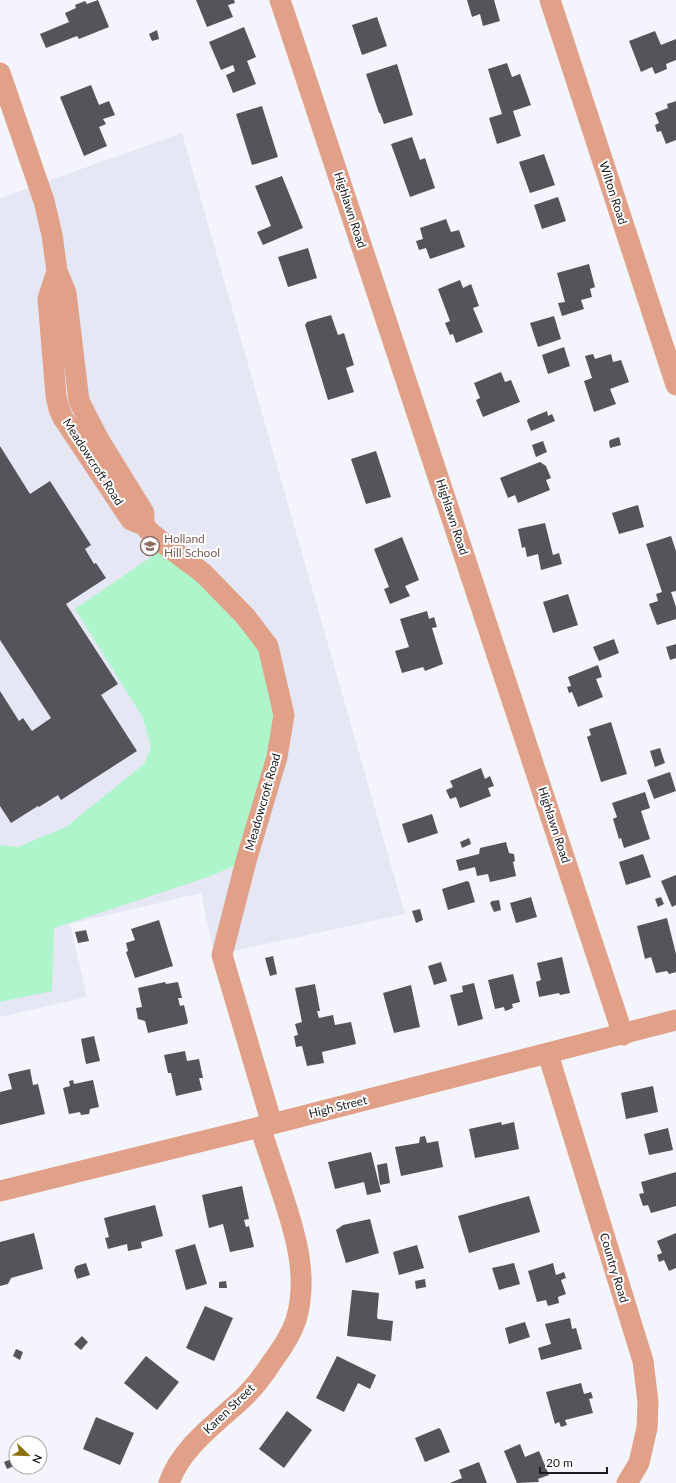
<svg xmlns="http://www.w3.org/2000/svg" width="676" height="1483" viewBox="0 0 676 1483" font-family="Lato,sans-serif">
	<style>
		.built { fill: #e5e7f5 }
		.green { fill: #aef5cb }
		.building { fill: #54545a }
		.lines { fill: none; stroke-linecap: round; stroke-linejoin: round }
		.minor { stroke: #e1a189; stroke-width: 21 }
		.labels { text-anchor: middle; stroke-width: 4; stroke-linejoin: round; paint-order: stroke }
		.street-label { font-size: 12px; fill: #1d1d1f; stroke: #fff }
		.education-label { font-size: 12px; fill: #785e54; stroke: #fff; text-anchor: start }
	</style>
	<rect width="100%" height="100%" fill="#f4f5fc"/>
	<!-- built -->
	<path class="built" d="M182,133l223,781 -191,41 -13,-62 -131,31 17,73 -87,20v-819z"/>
	<!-- green -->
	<path class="green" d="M167,546l78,70 39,99 -38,146 -38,16 -154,51 -2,63 -52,11v-157l18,2 48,-20 78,-63 7,-17 -8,-29 -68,-109z"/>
	<!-- building -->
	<path class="building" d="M98,0l11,27 -30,12 -2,-3 -31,12 -6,-14 29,-12 -4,-9 11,-5 -1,-3 10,-4 2,3z
		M196,0h38l1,3 -7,2 5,12 -26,10z
		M467,0h27l6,21 -17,5 -3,-12 -8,3z
		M377,17l10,29 -25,9 -10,-30z
		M244,27l12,30 -9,4 9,23 -23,9 -7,-18 9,-4 -2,-6 -12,5 -12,-28z
		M157,30l2,9 -7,2 -3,-7z
		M655,31l6,14 15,-6v21l-10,4 1,5 -12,5 -3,-7 -11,5 -12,-31z
		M507,63l5,14 8,-3 11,31 -18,6 8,25 -24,8 -8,-26 13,-4 -14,-45z
		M397,64l16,51 -29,9 -4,-11h-1l-13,-39z
		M91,85l8,20 10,-4 6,14 -12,4 3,5 -7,3 8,19 -23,10 -24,-59z
		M676,101v39l-10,4 -5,-13 -4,1 -2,-7 4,-2 -4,-10 13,-5 -1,-4z
		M262,106l16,51 -26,8 -16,-51z
		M412,137l8,23 5,-2 10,30 -25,9 -19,-53z
		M544,154l11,31 -25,8 -11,-31z
		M282,176l21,52 -40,17 -6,-13 14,-6 -16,-40z
		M558,197l8,24 -24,8 -8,-24z
		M446,219l5,13 8,-2 6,17 -35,12 -4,-11 -7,2 -3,-9 7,-2 -3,-11z
		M308,248l9,30 -29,9 -10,-30z
		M589,264l6,23 -5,2 2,8 -11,3 3,9 -22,7 -4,-13 7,-1 -8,-29z
		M460,280l3,8 8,-4 8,22 -6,2 10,24 -27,11 -3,-9 -3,1 -5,-12 5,-2 -12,-32z
		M331,315l7,20 6,-2 10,32 -8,3 8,24 -26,8 -23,-75 2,-3z
		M554,316l7,23 -23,8 -8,-24z
		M564,347l6,19 -22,8 -6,-19z
		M593,354l2,5 16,-5 2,8 8,-2 8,22 -19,7 6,15 -22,8 -10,-31 8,-3 -7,-22z
		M501,372l4,10 6,-2 9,22 -37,15 -7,-17 4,-2 -6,-15z
		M547,411l1,5 4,-2 3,7 -24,10 -4,-10 1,-2z
		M619,437l2,8 -11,3 -1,-6 1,-2z
		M543,441l4,11 -11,5 -4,-12z
		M0,446l30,48 20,-13 41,64 -6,4 9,15 2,-1 10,15 -40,26 52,80 -17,11 36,56 -76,49 -3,-5 -19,12 -1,-1 -27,17 -11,-17v-115l19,30 4,-3 9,13 19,-13 -51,-78z
		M376,451l15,46 -25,7 -15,-45z
		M540,462l6,4 5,12 -5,2 4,10 -32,13 -3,-8 -7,3 -8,-20z
		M638,505l6,22 -25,7 -7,-21z
		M545,523l8,32 6,-2 3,11 -21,6 -3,-16 -11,3 -2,-10 -3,1 -4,-19z
		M671,536l5,15v40l-5,1 5,15v12l-19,6 -8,-21 9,-3 -2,-7 6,-2 -16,-48z
		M402,537l17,43 -14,6 5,10 -20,8 -6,-15 5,-2 -15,-38z
		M568,594l10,31 -25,8 -10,-31z
		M427,611l2,8 5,-2 3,10 -5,1 11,36 -18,7 -2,-4 -21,6 -7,-22 14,-4 -9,-28z
		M614,639l5,14 -20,8 -6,-14z
		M676,644v14l-6,2 -4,-13z
		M598,665l4,12 -6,2 7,18 -25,10 -6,-15 -3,1 -2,-6 4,-1 -3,-9z
		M611,722l16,52 -26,8 -14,-45 4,-2 -2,-6z
		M660,748l5,15 -10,4 -5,-16z
		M481,768l4,11 5,-3 4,10 -6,2 3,8 -31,12 -4,-11 -6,2 -4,-9 7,-3 -3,-6z
		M670,772l6,19 -22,8 -7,-19z
		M645,792l5,16 -9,3 9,28 -26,9 -3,-10 -2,1 -6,-20 4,-2 -5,-14z
		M432,814l6,19 -30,10 -6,-19z
		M469,838l2,6 -9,4 -2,-6z
		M506,842l3,11 5,1 1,7 -2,1 3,14 -26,6 -2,-8 -11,2 -2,-9 -16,4 -3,-11 23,-6 1,-6z
		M643,854l8,23 -25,8 -7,-23z
		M676,875v30l-4,2 -11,-26z
		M467,881l2,1 6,20 -27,8 -6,-21z
		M531,897l6,20 -21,6 -6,-20z
		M661,897l3,7 -6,3 -3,-8z
		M499,900l2,10 -7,2 -4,-9 2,-2z
		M420,909l3,11 -7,3 -4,-12z
		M667,918l9,36v18l-7,2 -2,-3 -11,2 -5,-16 -6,2 -8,-33z
		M159,920l14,46 -38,12 -9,-26 2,-1 -2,-8 9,-3 -4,-11z
		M86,930l3,11 -11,2 -3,-11z
		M273,956l4,18 -7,2 -5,-18z
		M562,957l8,36 -10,2 -1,-2 -20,4 -3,-15 5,-2 -4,-17z
		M441,962l6,19 -13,4 -6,-19z
		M513,974l7,28 -8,2 1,4 -8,3 -1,-4 -9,2 -7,-29z
		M165,982l1,2 12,-2 4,16h-4l2,8 4,-1 4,17 -1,2 -39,9 -3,-12 -7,-2 -2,-11 6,-1 -4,-19z
		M474,983l9,36 -25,7 -8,-31 13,-3 -1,-6z
		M315,984l5,27h-3l2,7 14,-3 2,10 16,-3 5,22 -34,8 2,11 -17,3 -5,-20 -6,1 -2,-11 4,-1 -3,-11 7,-2 -7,-34z
		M411,985l9,42 -26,6 -11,-40z
		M94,1036l6,25 -14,3 -5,-25z
		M185,1051l2,10 12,-2 4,19h-4l3,12 -26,6 -5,-23h-3l-4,-18z
		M30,1069l3,16 5,-1 7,30 -45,11v-33l12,-3 -4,-15z
		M73,1080l1,4 19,-4 6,27 -9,2 -1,5 -8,1 -1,-3 -11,2 -6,-26 7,-2 -1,-5z
		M653,1086l5,26 -32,7 -5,-26z
		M501,1122l1,3 12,-3 5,27 -44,9 -6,-29z
		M668,1128l5,22 -24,5 -5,-21z
		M425,1136l2,7 11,-2 5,26 -42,9 -6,-29 24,-4 1,-6z
		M371,1152l10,40 -14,3 -3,-13 -29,7 -7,-27z
		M387,1163l3,20 -10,2 -3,-20z
		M676,1172v34l-25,7 -3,-8 -5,1 -4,-12 5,-1 -3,-11z
		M242,1186l7,33 -5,1 2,7 3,-1 5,21 -24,5 -7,-28 -14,4 -7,-33z
		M529,1196l11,36 -71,21 -11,-37z
		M155,1205l8,31 -22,6 1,6 -14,3 -1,-7 -19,5 -3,-11 4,-1 -5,-19z
		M370,1219l9,34 -33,10 -10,-33 7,-5z
		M34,1233l9,36 -32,9 -3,6 -8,2v-44z
		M676,1233v35l-7,3 -5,-11 -5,2 -2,-7 5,-2 -5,-12z
		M195,1244l12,40 -21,6 -11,-40z
		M417,1245l7,23 -25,7 -6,-23z
		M86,1263l4,12 -13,4 -3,-9 2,-4z
		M514,1263l6,21 -21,6 -7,-22z
		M553,1263l3,12 8,-3 2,6 -5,2 5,14 -8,3 1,6 -11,3 -2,-6 -9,2 -9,-31z
		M425,1279l1,8 -10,2 -1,-8z
		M226,1281l1,7h-8v-6z
		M352,1290l27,3 -2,24 1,2 15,2 -2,20 -44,-5z
		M205,1306l28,12 -19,43 -28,-13z
		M570,1318l2,11 4,-1 6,21 -41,11 -3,-12 13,-4 -6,-20z
		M525,1322l5,15 -21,7 -4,-16z
		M82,1336l6,6 -7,8 -7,-6z
		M16,1349l7,3 -3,8 -7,-4z
		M146,1356l33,26 -22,28 -33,-27z
		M337,1356l39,19 -6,14 -12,-6 -14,29 -28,-14z
		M581,1383l3,11 7,-2 2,6 -4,1 4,14 -28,7 2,5 -6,2 -2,-5 -4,2 -9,-32z
		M287,1411l25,19 -28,38 -25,-19z
		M96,1417l38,16 -14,32 -37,-16z
		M439,1428l2,2 9,22 -25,10 -10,-24z
		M520,1444l5,13 14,-6 10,24 -11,4 1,3 -22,1 -13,-32z
		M14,1458l2,7 -9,4 -3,-7z
		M479,1462l8,21h-37l12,-5 -3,-8z"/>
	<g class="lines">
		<!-- minor -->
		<path class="minor" d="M280,0l343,1035
			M550,0l126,385
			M0,73l44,128 8,34 5,36 9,22 13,108 20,39 45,73v12
			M57,271l-9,28 8,97 3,13 4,9 68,102 13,5 5,6 18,15 36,27 42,43 23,30 16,69 -7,42 -31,104 -24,94 50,169
			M548,1054l95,307 5,41 -1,26 -8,35 -12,20
			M0,1191l272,-67 404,-104
			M169,1483c12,-35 46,-59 72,-83 12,-11 22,-24 31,-38 9,-12 19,-27 24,-42 13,-44 -1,-88 -15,-130 -7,-21 -14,-42 -21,-63"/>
	</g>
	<!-- icons -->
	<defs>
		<symbol id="school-ring" viewBox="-11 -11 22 22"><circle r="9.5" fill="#fff" stroke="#8d6e63" stroke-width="1.5"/><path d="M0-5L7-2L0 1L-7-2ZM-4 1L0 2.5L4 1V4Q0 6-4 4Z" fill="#8d6e63"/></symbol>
	</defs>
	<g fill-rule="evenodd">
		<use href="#school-ring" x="139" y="535" width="22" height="22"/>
	</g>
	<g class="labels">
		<!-- street labels -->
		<g class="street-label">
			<text transform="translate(613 193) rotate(72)" y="4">Wilton Road</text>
			<text transform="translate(350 210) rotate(72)" y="4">Highlawn Road</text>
			<text transform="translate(93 462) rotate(57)" y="4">Meadowcroft Road</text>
			<text transform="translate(452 517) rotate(72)" y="4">Highlawn Road</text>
			<text transform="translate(263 802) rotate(-74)" y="4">Meadowcroft Road</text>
			<text transform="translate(554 825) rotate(72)" y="4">Highlawn Road</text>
			<text transform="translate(338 1107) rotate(-14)" y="4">High Street</text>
			<text transform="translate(614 1268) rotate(73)" y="4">Country Road</text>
			<text transform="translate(229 1409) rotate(-44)" y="4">Karen Street</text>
		</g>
		<!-- education labels -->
		<g class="education-label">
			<text x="164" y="543">Holland<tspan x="164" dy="14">Hill School</tspan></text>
		</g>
	</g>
	<!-- north arrow -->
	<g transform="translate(28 1455) rotate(113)"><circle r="19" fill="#ffffff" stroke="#a5a5a5"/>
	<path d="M0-3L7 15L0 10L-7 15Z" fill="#8a7011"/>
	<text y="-6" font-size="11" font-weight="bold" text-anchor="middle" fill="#1d1d1f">N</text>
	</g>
	<!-- scale -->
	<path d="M540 1467v6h67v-6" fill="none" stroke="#1d1d1f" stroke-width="2"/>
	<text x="546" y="1467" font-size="12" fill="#1d1d1f" stroke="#ffffff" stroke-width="3" paint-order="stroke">20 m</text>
</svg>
